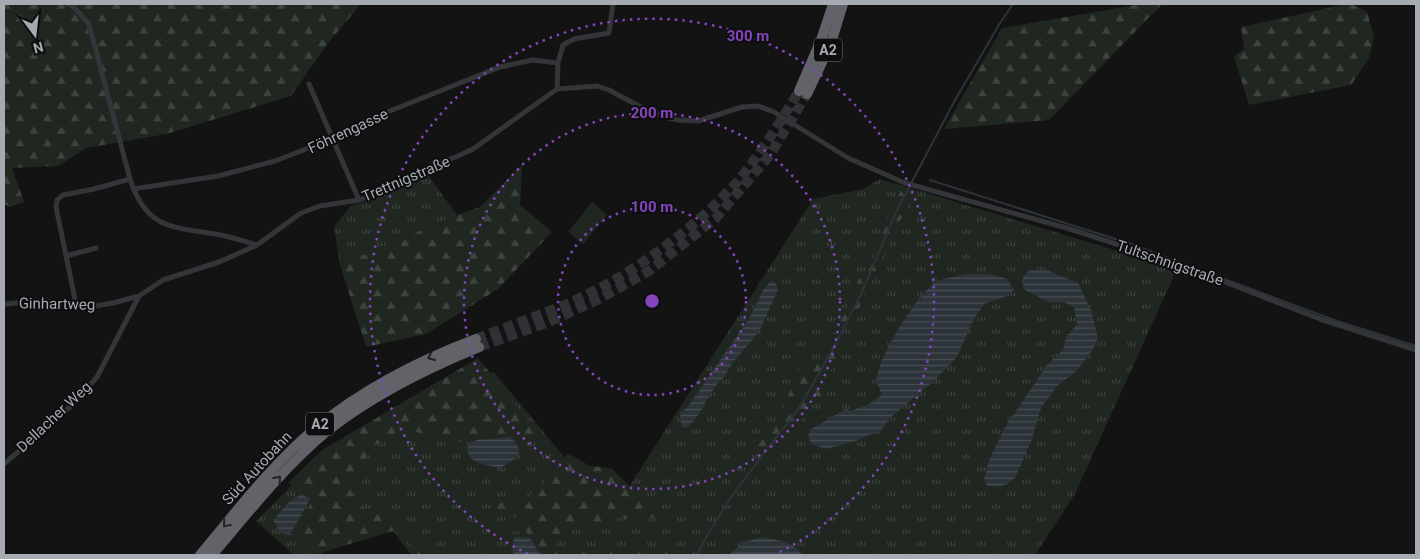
<svg xmlns="http://www.w3.org/2000/svg" width="1420" height="559" viewBox="0 0 1420 559" font-family="Roboto,sans-serif">
	<style>
		.grass { fill: url(#grass-tufts) }
		.forest { fill: url(#forest-firs) }
		.pitch { fill: #1f2720 }
		.water { fill: url(#water-rules) }
		.lines { fill: none; stroke-linecap: round; stroke-linejoin: round }
		.stream { stroke: #2c3339; stroke-width: 2 }
		.motorway-tunnel { stroke: #303134; stroke-width: 10; stroke-dasharray: 10 5; stroke-linecap: butt }
		.minor { stroke: #343539; stroke-width: 5 }
		.motorway { stroke: #616369; stroke-width: 10 }
		.oneway { stroke: #232326 }
		.ring { fill: none; stroke: #8445bd; stroke-width: 2.5; stroke-dasharray: 2.5 5 }
		.labels { text-anchor: middle; stroke-width: 4; stroke-linejoin: round; paint-order: stroke }
		.shield { fill: #0e0e0f; stroke: #787b82; stroke-width: 1 }
		.shield-label { font-size: 14px; font-weight: bold; fill: #a6aab3 }
		.street-label { font-size: 15px; fill: #a6aab3; stroke: #0e0e0f }
		.centre { fill: #8445bd; stroke: #0e0e0f; stroke-width: 2.5 }
		.ring-label { font-size: 15px; text-anchor: middle; font-weight: bold; fill: #8445bd; stroke: #0e0e0f; stroke-width: 4; stroke-linejoin: round; paint-order: stroke }
	</style>
	<defs>
		<pattern id="grass-tufts" width="24" height="20" patternUnits="userSpaceOnUse" patternTransform="scale(1.25)"><rect width="24" height="20" fill="#1f2720"/><path d="M3 7l-1-3M5 7V3M7 7l1-3M15 17l-1-3M17 17v-4M19 17l1-3" fill="none" stroke="#3d443e"/></pattern>
		<pattern id="forest-firs" width="22" height="20" patternUnits="userSpaceOnUse" patternTransform="scale(1.25)"><rect width="22" height="20" fill="#1f2720"/><path d="M5 1l3.5 6h-7zM16 11l3.5 6h-7z" fill="#3d443e"/></pattern>
		<pattern id="water-rules" width="6" height="5" patternUnits="userSpaceOnUse" patternTransform="scale(1.25)"><rect width="6" height="5" fill="#2c3339"/><path d="M0 2.5h6" fill="none" stroke="#484e53"/></pattern>
	</defs>
	<rect width="100%" height="100%" fill="#131314"/>
	<!-- grass -->
	<path class="grass" d="M426,172l31,43 -117,50 -6,-38 16,-21 33,-10z
		M880,179l297,90 -102,225 -40,61h-624l-18,-24 -80,24h-19l-38,-34 67,-67 88,-57 83,-25 70,85 63,33 186,-291 50,-10z"/>
	<!-- forest -->
	<path class="forest" d="M4,4h357l-33,39 -37,53 -125,38 -80,14 -28,18 -46,2 12,34 -14,5 -6,-3z
		M1142,4h20l-113,116 -105,9 58,-101z
		M1346,4h5l16,8 7,24 -5,22 -18,27 -102,20 -15,-48 10,-8 -3,-22z
		M522,165l-2,40 32,27 -54,57 -72,45 -60,13 -26,-82 117,-50 23,-8z
		M902,189l8,5v8l-4,11 -9,11 -14,36 -13,21 -19,47 -10,-1 -4,-8 10,-11 8,-15 3,-13 14,-19 23,-60z
		M836,332l6,4 -7,29 -7,9 -2,13 -5,10h-10l-1,10 -7,11 -9,8 -5,12 -17,17h-13l-2,-10c8,-13 20,-24 27,-38 7,-15 8,-31 18,-43h6l4,8 21,-39z
		M478,358l63,78 -10,5 -21,-5 -55,6 -46,-12 -35,15 -18,32 -2,27 60,27 9,13 11,4 5,7h-21l-10,-15 -15,-9 -71,21 2,3h-11l8,-3 -17,-3 -4,-12 12,-39 -24,-15 34,-33z
		M568,453l22,13 21,2 28,27 3,9 11,-1 8,4v7l-12,5 -33,-1 -12,5 -20,-2 -16,3 -16,27 52,2 44,-6 28,6 22,-9 16,11h-173l-15,-24 -19,1v-3l17,-6 -4,-6 -21,-2 -5,-7 6,-5 29,-7 16,-11 -3,-8 5,-3 6,1z"/>
	<!-- pitch -->
	<path class="pitch" d="M592,202l15,13 -24,29 -15,-12z"/>
	<!-- water -->
	<path class="water" d="M1030,270h17l31,13 13,27 7,28 -5,12 -17,21 -19,15 -16,22 -10,34 -16,36 -8,6 -9,3 -11,-1 -3,-8 6,-20 14,-29 43,-64 16,-15 3,-13 11,-13 -3,-17 -10,-5h-16l-25,-13v-13z
		M965,274h26l16,5 7,11 -7,6 -23,8 -11,17 -16,36 -20,21 -45,38 -11,14 -25,11 -30,8 -15,-5 -3,-8 3,-7 35,-20 5,2 18,-7 13,-9c-1,-4 -5,-10 -5,-15 0,-21 40,-86 58,-97 8,-5 21,-6 30,-9z
		M771,281l5,2 2,7 -19,42 -26,30 -9,15 -7,7 -22,36 -6,6 -4,2 -4,-2 -1,-14 7,-4 61,-88 16,-31z
		M510,437c7,5 11,11 8,20l-19,12c-11,-6 -38,-5 -30,-26l8,-3z
		M301,494l9,5 -20,36 -10,-2 -7,-13 16,-18z
		M514,537l16,1 11,17h-25l-4,-3z
		M763,537c14,3 32,5 39,18h-73l14,-13z"/>
	<g class="lines">
		<!-- stream -->
		<path class="stream" d="M930,180l201,64 203,76 82,26
			M697,555l12,-23 27,-42 63,-82 34,-59 28,-55 35,-82 58,-110 46,-79 13,-19"/>
		<!-- motorway-tunnel -->
		<path class="motorway-tunnel" d="M476,339c40,-16 82,-29 120,-49 50,-26 103,-66 141,-108 24,-28 43,-60 62,-91
			M479,347l70,-25 52,-24 48,-27 66,-52 55,-64 37,-61"/>
		<!-- minor -->
		<path class="minor" d="M68,4l6,3 15,17 41,155c16,49 40,48 85,55 14,2 28,7 42,11
			M309,84l50,116
			M557,89l40,-3 12,4 30,16 29,12 10,2 20,1 44,-14 16,-1 16,6 74,46 57,25 165,46 114,37 136,53 96,31
			M557,89l1,-26 5,-18 11,-6 35,-6 4,-29
			M133,189l85,-13 57,-15 57,-22 38,-20 130,-52 33,-7 25,3
			M66,256l30,-8
			M4,304l37,-3 54,5 18,-3 26,-7
			M76,304l-20,-97 1,-7 6,-5 31,-6 36,-10
			M4,464l68,-59 25,-28 42,-81 24,-16 56,-18 38,-17 44,-32 19,-7 39,-6 17,-6 59,-30 21,-7 17,-8 84,-60"/>
		<!-- motorway -->
		<path class="motorway" d="M799,91l22,-51 12,-36
			M807,94l24,-51 12,-39
			M200,555c37,-44 73,-92 117,-128 48,-39 101,-66 159,-88
			M212,555c36,-42 71,-87 114,-123 46,-37 99,-63 153,-85"/>
	</g>
	<!-- one-way arrows -->
	<defs><path id="oneway-chevron" d="M-2-3.5L2.5 0L-2 3.5" fill="none" stroke-width="1.6" stroke-linecap="round" stroke-linejoin="round" transform="scale(1.25)"/></defs>
	<g class="oneway">
		<use href="#oneway-chevron" transform="translate(431 357) rotate(155)"/>
		<use href="#oneway-chevron" transform="translate(278 479) rotate(-48)"/>
		<use href="#oneway-chevron" transform="translate(226 524) rotate(130)"/>
	</g>
	<!-- distance rings -->
	<g class="ring">
		<circle cx="652" cy="301" r="94"/>
		<circle cx="652" cy="301" r="188"/>
		<path d="M528 554A282 282 0 1 1 776 554"/>
	</g>
	<g class="labels">
		<!-- shield labels -->
		<g class="shield">
			<rect x="814" y="38.5" width="28" height="23" rx="4"/>
			<rect x="306" y="412.5" width="28" height="23" rx="4"/>
		</g>
		<g class="shield-label">
			<text x="828" y="55">A2</text>
			<text x="320" y="429">A2</text>
		</g>
		<!-- street labels -->
		<g class="street-label">
			<text transform="translate(348 131) rotate(-25)" y="5">Föhrengasse</text>
			<text transform="translate(406 179) rotate(-23)" y="5">Trettnigstraße</text>
			<text transform="translate(1170 263) rotate(19)" y="5">Tultschnigstraße</text>
			<text transform="translate(57 304) rotate(1)" y="5">Ginhartweg</text>
			<text transform="translate(54 417) rotate(-43)" y="5">Dellacher Weg</text>
			<text transform="translate(257 468) rotate(-47)" y="5">Süd Autobahn</text>
		</g>
	</g>
	<circle cx="652" cy="301" r="8" class="centre"/>
	<g class="ring-label">
		<text x="748" y="41">300 m</text>
		<text x="652" y="118">200 m</text>
		<text x="652" y="212">100 m</text>
	</g>
	<!-- border -->
	<rect width="1420" height="559" fill="none" stroke="#a6aab3" stroke-width="10"/>
	<!-- north arrow -->
	<g transform="translate(35 35) rotate(165)" stroke="#0e0e0f" stroke-width="4" paint-order="stroke">
	<path d="M0-4L9 19L0 12L-9 19Z" fill="#a6aab3"/>
	<text y="-8" font-size="14" font-weight="bold" text-anchor="middle" fill="#a6aab3">N</text>
	</g>
</svg>
